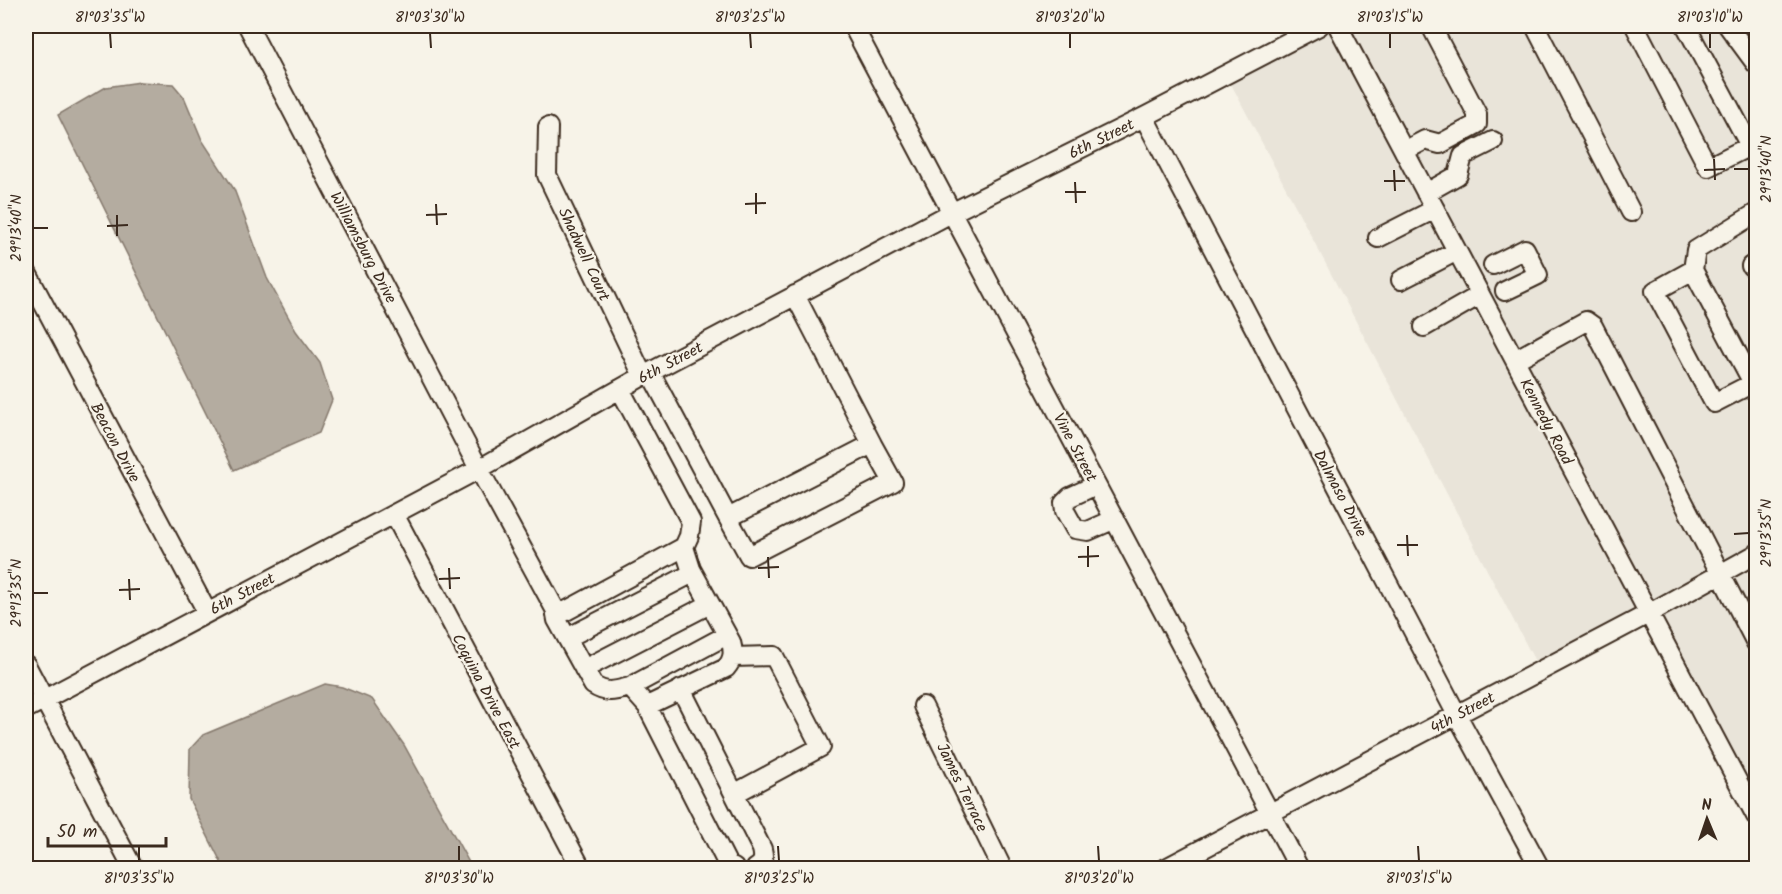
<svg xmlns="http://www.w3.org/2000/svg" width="1782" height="894" viewBox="0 0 1782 894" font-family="Kalam,sans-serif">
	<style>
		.built { fill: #e9e4d9 }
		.water { fill: #b4aca0; stroke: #84786c; stroke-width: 1.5 }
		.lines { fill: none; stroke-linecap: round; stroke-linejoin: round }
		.minor-casing { stroke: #3b2a1e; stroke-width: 22 }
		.minor { stroke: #f7f3e8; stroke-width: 18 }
		.ticks { fill: none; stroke: #3b2a1e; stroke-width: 2 }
		.labels { text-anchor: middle; stroke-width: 4.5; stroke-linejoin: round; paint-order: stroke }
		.street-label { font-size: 16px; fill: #3b2a1e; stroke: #f7f3e8 }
		.neatline { fill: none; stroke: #3b2a1e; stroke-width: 2 }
		.ticks-label { font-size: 15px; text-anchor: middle; fill: #3b2a1e }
	</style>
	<rect width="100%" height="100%" fill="#f7f3e8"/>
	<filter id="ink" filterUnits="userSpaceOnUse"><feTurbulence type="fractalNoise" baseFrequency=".0167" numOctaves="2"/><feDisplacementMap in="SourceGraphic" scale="12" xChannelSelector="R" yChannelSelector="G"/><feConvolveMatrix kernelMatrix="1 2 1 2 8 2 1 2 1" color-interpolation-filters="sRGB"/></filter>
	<g filter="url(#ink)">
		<!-- built -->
		<path class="built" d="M1347,26h409v518l-105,58z
			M1331,30l306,580 -101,53 -306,-581z
			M1756,564v234l-96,-180z"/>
		<!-- water -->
		<path class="water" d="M140,82l33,2 11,13 18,43 32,49 33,89 29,53 24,32 12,37 -13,33 -85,37 -176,-355 48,-28z
			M325,684l17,3 30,12 32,46 68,123h-248l-35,-69 1,-50 13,-14z"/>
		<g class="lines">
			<defs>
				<path id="minor" d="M248,26l231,443 76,140 9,3 120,-65 5,-11 2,-14 -71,-133
					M853,26l446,842
					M1338,26l418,790
					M1535,26l96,186
					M1635,26l73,141 42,-21
					M1686,26l70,131
					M1728,26l28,38
					M1144,117l313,598 83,153
					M548,127l-1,48 96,201
					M1404,151l21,-11 15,4 37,-20v-10l-46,-88
					M1426,193l32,-18 5,-19 30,-15
					M1378,238l57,-29
					M1493,265l32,-16 13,26 -33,16
					M1751,266l5,-3
					M1693,270l-38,21 59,112 39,-20 -60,-113 3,-20 60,-37
					M26,271l181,341
					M1401,280l56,-29
					M795,295l77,149 -144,74 21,38 144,-74 -21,-38
					M1424,327l56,-32
					M1515,360l71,-39 7,5 163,317
					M650,372l78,146
					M1096,485l-26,12 -6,6 1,8 10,18 13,2 27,-12
					M394,514l187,354
					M555,609l2,11 36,65c13,9 22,6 37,2l17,19 79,-38c7,-8 8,-15 5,-26l-40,-73 -7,-22
					M567,638l126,-65
					M732,657l42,-1 47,91 -87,47
					M26,665l107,203
					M584,669l126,-65
					M630,687l97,-52
					M681,689l81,160c2,8 2,15 -6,19
					M647,706l81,159 6,3
					M923,706l79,162
					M26,709l453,-240 164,-93 310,-164 191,-95 175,-91
					M1166,868l482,-254 108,-60"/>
			</defs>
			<!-- minor casing -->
			<use href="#minor" class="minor-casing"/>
			<!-- minor -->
			<use href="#minor" class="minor"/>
		</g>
	</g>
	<!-- ticks -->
	<path class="ticks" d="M110,33l1,15M430,33l1,15M750,33l1,15M1070,33v15M1390,33v15M1710,33v15M1714,159l1,21M1734,169h15M1394,170l1,21M1704,170l21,-1M1384,181h21M1075,182l1,21M1065,192h21M756,193v21M436,204l1,21M745,204l21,-1M117,215v21M426,215l21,-1M107,226l21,-1M33,228h15M1734,534l15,-1M1407,535l1,21M1397,545h21M1088,546v21M768,557l1,21M1078,557l21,-1M449,568l1,21M758,568l21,-1M129,579l1,21M439,579l21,-1M119,590l21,-1M33,593h15M139,846v15M459,846v15M778,846l1,15M1098,846l1,15M1418,846l1,15"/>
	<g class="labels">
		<!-- street labels -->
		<g class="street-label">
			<text transform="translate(1101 138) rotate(-26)" y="6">6th Street</text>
			<text transform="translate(364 247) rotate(62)" y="6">Williamsburg Drive</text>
			<text transform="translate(585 254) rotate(65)" y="6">Shadwell Court</text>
			<text transform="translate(670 362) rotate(-28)" y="6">6th Street</text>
			<text transform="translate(1547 421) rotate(62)" y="6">Kennedy Road</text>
			<text transform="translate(116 442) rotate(62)" y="6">Beacon Drive</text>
			<text transform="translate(1076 447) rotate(62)" y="6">Vine Street</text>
			<text transform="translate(1341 493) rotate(62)" y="6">Dalmaso Drive</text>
			<text transform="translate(242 593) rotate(-28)" y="6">6th Street</text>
			<text transform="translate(487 691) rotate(62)" y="6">Coquina Drive East</text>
			<text transform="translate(1462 712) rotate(-28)" y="6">4th Street</text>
			<text transform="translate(963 787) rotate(64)" y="6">James Terrace</text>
		</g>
	</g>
	<!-- margin -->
	<rect width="1782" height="894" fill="none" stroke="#f7f3e8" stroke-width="66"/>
	<!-- north arrow -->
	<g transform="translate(1707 819) rotate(358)" stroke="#f7f3e8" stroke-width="4.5" paint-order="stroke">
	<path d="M0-4.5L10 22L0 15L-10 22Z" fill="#3b2a1e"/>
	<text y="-9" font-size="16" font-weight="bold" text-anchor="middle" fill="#3b2a1e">N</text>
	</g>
	<!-- scale -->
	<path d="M48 837v9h118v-9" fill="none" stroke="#3b2a1e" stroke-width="3"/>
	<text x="57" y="837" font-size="18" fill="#3b2a1e" stroke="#f7f3e8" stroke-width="4.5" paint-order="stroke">50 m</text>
	<rect x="33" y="33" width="1716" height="828" class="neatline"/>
	<g class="ticks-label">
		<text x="110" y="22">81°03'35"W</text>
		<text x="430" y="22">81°03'30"W</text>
		<text x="750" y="22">81°03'25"W</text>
		<text x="1070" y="22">81°03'20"W</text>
		<text x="1390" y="22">81°03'15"W</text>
		<text x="1710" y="22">81°03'10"W</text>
		<text transform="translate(1766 169) rotate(-90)" y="5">29°13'40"N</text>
		<text transform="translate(16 228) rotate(-90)" y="5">29°13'40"N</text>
		<text transform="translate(1766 533) rotate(-90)" y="5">29°13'35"N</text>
		<text transform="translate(16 593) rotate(-90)" y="5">29°13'35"N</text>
		<text x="139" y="883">81°03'35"W</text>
		<text x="459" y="883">81°03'30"W</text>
		<text x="779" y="883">81°03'25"W</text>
		<text x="1099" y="883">81°03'20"W</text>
		<text x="1419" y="883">81°03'15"W</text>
	</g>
</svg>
